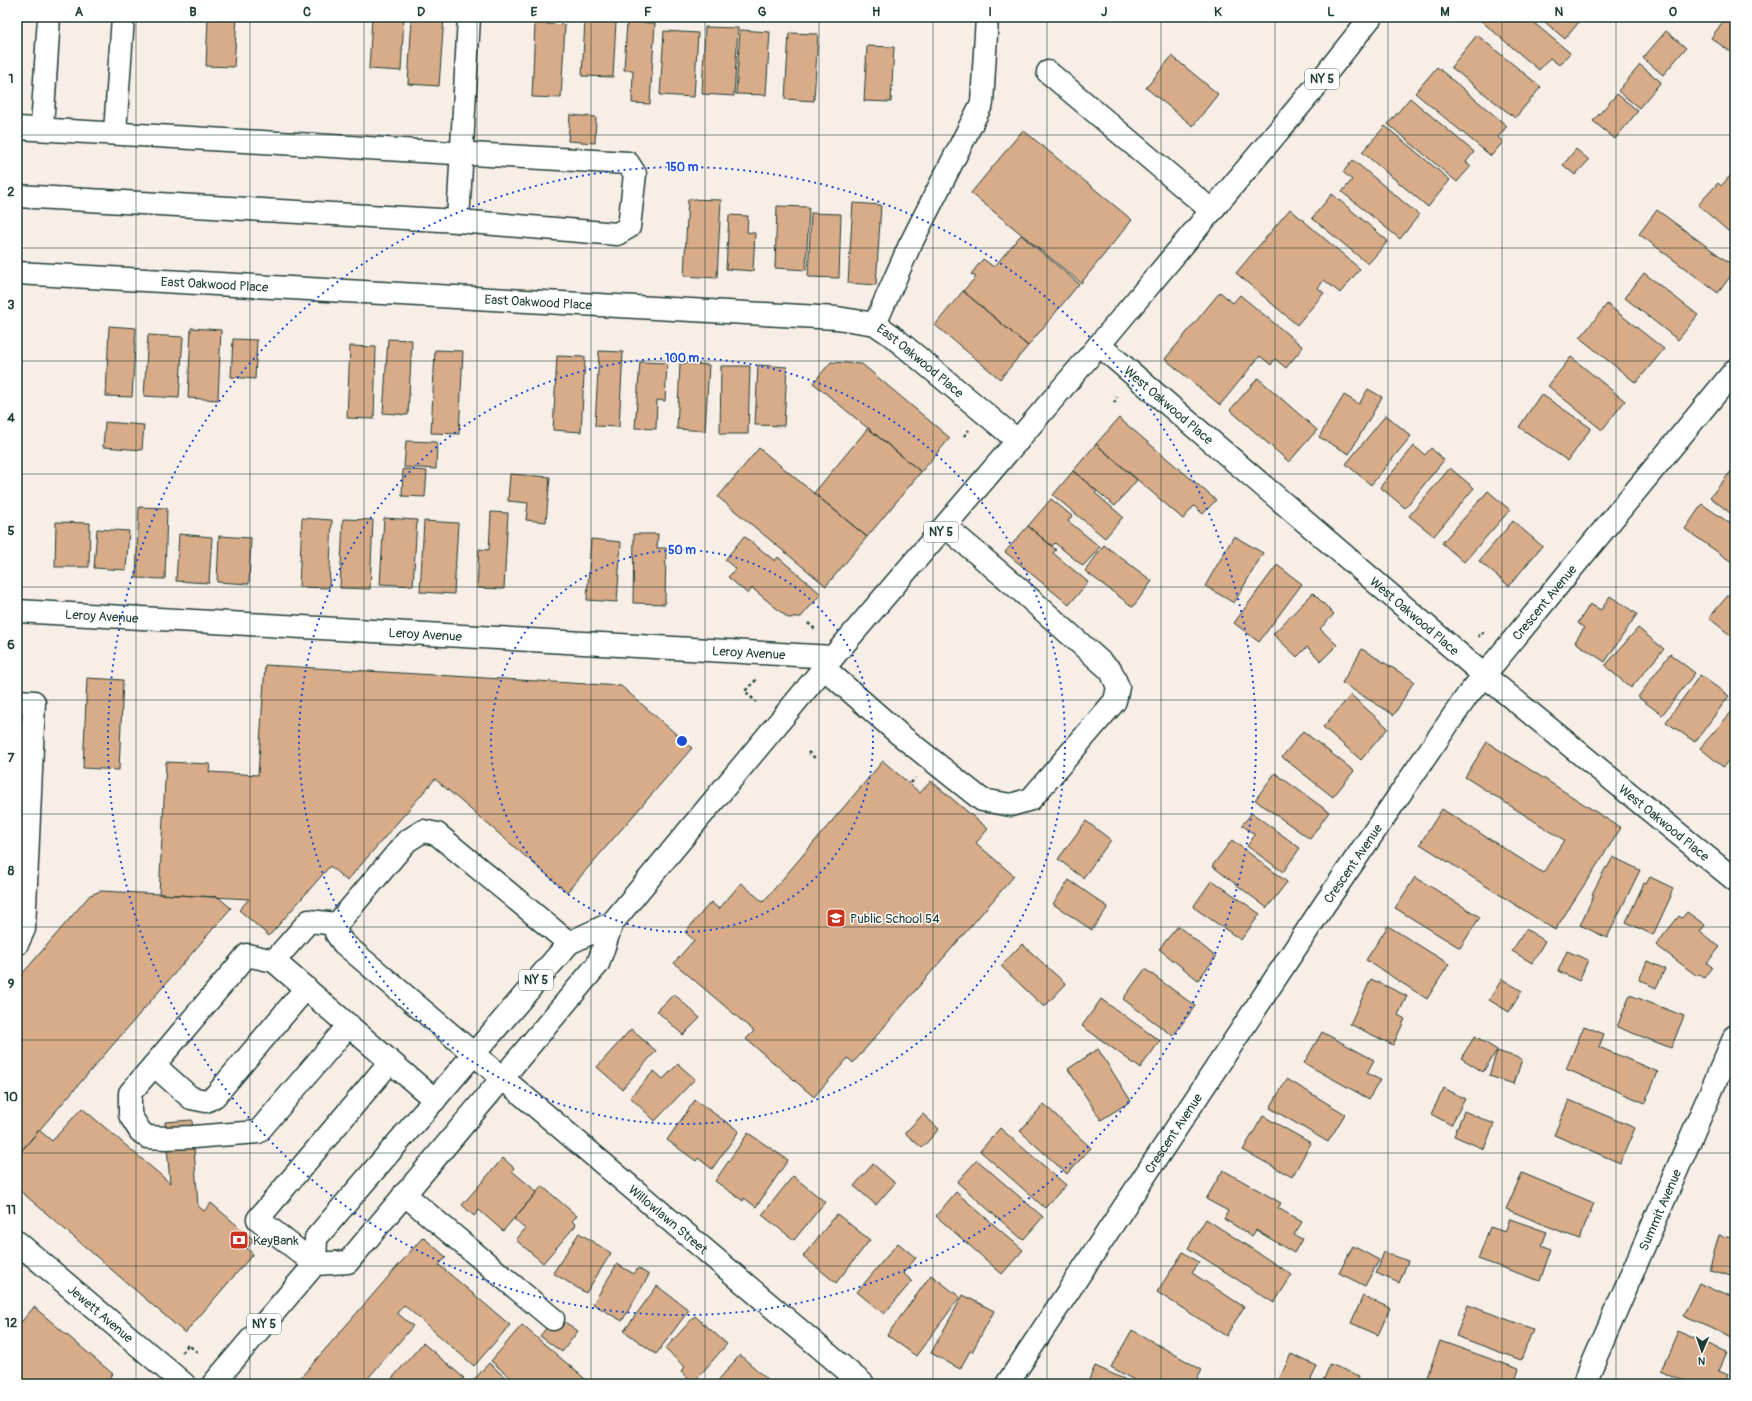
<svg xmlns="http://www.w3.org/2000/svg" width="1752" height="1401" viewBox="0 0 1752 1401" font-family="Pangolin,sans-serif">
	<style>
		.building { fill: #d8ab89; stroke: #1f3d34 }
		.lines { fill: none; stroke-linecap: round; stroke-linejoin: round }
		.minor-casing { stroke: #1f3d34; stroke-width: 25 }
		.major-casing { stroke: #1f3d34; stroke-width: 25 }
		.path { stroke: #1f3d34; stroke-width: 2.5; stroke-dasharray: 3 3; stroke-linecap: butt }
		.minor { stroke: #fff; stroke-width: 22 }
		.major { stroke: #fff; stroke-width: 22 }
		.grid { fill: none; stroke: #1f3d34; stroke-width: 1; stroke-opacity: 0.55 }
		.ring { fill: none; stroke: #1d4ed8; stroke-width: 2; stroke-dasharray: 2 4 }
		.labels { text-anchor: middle; stroke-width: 3; stroke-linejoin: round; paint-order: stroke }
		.shield { fill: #fff; stroke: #627771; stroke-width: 1 }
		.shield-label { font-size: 12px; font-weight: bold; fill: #1f3d34 }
		.street-label { font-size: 13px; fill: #1f3d34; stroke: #fff }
		.poi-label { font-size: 13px; fill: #1f3d34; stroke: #fff; text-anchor: start }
		.centre { fill: #1d4ed8; stroke: #fff; stroke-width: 2 }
		.ring-label { font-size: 12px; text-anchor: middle; font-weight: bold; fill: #1d4ed8; stroke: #fff; stroke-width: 3; stroke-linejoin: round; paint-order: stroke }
		.neatline { fill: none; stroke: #1f3d34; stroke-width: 1.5 }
		.grid-label { font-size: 13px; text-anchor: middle; font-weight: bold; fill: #1f3d34 }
	</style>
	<rect width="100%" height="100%" fill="#f7eee7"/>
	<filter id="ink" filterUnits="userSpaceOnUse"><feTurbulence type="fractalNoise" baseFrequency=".025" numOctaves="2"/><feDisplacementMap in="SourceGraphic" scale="8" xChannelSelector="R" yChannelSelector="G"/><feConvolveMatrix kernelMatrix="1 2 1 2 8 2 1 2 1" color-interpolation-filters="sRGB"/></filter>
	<g filter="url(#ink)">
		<!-- building -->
		<path class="building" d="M208,17h29l-3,50 -28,-1z
			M372,17h32l-3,54 -32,-2z
			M412,17h32l-5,69 -31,-2z
			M1483,17h44l43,36 -11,12 -9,-7 -11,12 -59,-50z
			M1539,17h44l-18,22z
			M1726,17h9v38l-24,-17z
			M585,20l31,1 -3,56 -31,-1z
			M627,22l28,1 -5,81 -18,-1 1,-33h-9z
			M535,23l30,2 -4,73 -29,-1z
			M705,27l33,1 -4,68 -32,-2z
			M740,30l30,2 -4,63 -30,-1z
			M664,31l34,2 -4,64 -34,-2z
			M1666,31l20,17 -23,27 -20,-17z
			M789,33l29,1 -4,67 -29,-2z
			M1477,35l64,52 -26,31 -64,-51z
			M867,46l27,1 -3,55 -27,-1z
			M1172,56l46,38 -25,32 -47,-38z
			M1640,65l21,17 -22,26 -21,-17z
			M1437,67l70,59 -9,11 5,5 -12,14 -76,-63z
			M1617,94l21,17 -23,28 -22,-18z
			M1410,98l64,54 -8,10 5,4 -14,16 -69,-58z
			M570,115l26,2 -1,26 -27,-2z
			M1385,126l65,54 -22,27 -66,-55z
			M1023,130l109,90 -51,63 -110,-90z
			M1576,149l13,11 -14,15 -12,-10z
			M1353,160l66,55 -19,24 -58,-47 10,-12 -9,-8z
			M1730,176l5,5v56l-37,-32 20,-22 3,3z
			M1332,194l56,47 -20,23 -56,-46z
			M688,199l33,1 -4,78 -33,-2z
			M853,203l28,2 -5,80 -28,-2z
			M777,206l32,1 -3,63 -31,-2z
			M1290,209l70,60 -20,24 -16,-13 -6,8 6,5 -27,32 -61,-52z
			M1657,210l78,57v3l-17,23 -79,-59z
			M811,213l30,1 -2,64 -31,-1z
			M729,215l19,1 -1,16 8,1 -2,38 -27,-2z
			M1021,235l58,49 -51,62 -65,-55 13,-14 -5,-3 12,-15 11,8z
			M1644,273l54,42 -20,25 -53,-42z
			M963,291l65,55 -28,33 -65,-54z
			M1220,292l13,11 7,-8 63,52 -17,21 -11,-9 -4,6 -11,-9 -40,49 -55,-46z
			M1607,304l57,45 -28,34 -56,-45z
			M109,326l27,2 -4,69 -26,-1z
			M191,328l30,2 -3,70 -30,-2z
			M148,335l35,2 -4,61 -35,-2z
			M233,339l24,1 -2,39 -24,-2z
			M388,339l24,1 -4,75 -25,-2z
			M350,346l26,1 -2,72 -27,-1z
			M435,350l28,1 -4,83 -28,-1z
			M599,351l24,1 -4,75 -24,-1z
			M557,356l28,1 -4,75 -28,-2z
			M1571,357l54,44 -23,29 -54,-44z
			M640,362l27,1 -2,38 -8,-1 -1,29 -21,-1z
			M831,362l31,2 88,74 -29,34 -108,-89z
			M680,363l29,2 -4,66 -28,-2z
			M758,365l29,2 -3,59 -29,-1z
			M721,366h29l-2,68h-28z
			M1258,378l59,52 -28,32 -59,-52z
			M1368,389l14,8 -33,57 -30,-17 25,-42 15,9z
			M1541,394l50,34 -23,33 -49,-34z
			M1386,415l25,21 -40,49 -25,-21z
			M1119,418l97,82 -13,14 -9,-8 -11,13 -87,-75z
			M105,422l39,3 -2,25 -39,-3z
			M868,428l53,44 -54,65 -53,-44z
			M406,441l31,1 -1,27 -32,-2z
			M1096,444l41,36 -22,26 -42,-35z
			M1414,446l11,9 6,-7 13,12 -39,48 -25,-21z
			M759,448l108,89 -41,49 -108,-89z
			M1450,468l24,20 -40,48 -25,-20z
			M403,469l24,2 -2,26 -23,-1z
			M1733,469l2,1v47l-25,-20z
			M1073,471l24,20 -2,2 28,24 -18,21 -52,-43z
			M510,474l40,3 -4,45 -20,-2 2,-17 -20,-2z
			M1488,491l22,19 -46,52 -22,-19z
			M1051,499l21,17 -4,5 32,26 -17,19 -28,-23 -3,3 -24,-20z
			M1702,504l33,23v34l-2,2 -48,-34z
			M139,507l28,1 -2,71 -29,-1z
			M491,512l17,1 -4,76 -27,-1 2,-39 10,1z
			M302,518l30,2 -3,68 -30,-1z
			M384,518l33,2 -4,66 -33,-2z
			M343,519l30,1 -3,69 -30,-1z
			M424,521l34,2 -4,71 -34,-2z
			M1513,521l29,25 -33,40 -30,-25z
			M56,522l34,1 -1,44h-34z
			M1028,526l28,24 -3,3 35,29 -19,23 -64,-53z
			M97,529l32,2 -3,39 -32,-2z
			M179,534l33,3 -3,46 -33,-2z
			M634,534h24l-1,14h9l-1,56 -32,-1z
			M219,536l32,2 -2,46 -32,-2z
			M744,536l31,25 3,-4 43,37 -20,23 -13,1 -36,-30 -4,6 -20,-17 8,-8 -11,-9z
			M1234,536l29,17 -29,50 -29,-17z
			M591,539l30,3 -4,60 -30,-2z
			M1104,545l48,36 -19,26 -48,-36z
			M1277,565l25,19 -43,58 -25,-19z
			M1735,587v52l-26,-21z
			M1313,593l21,21 -14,15 17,16 -16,16 -14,-14 -10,10 -24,-23z
			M1610,596l27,18 -32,48 -30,-20 9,-14 -6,-5 12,-19 11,6z
			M1638,628l26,21 -33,39 -26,-22z
			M1362,649l52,32 -20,34 -52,-32z
			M1670,654l25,19 -33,42 -24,-18z
			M265,665l356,21 71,62 -125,144 -132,-113 -88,102 -17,-15 -61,70 -30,-26 10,-11 -90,-5 7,-132 44,2 -1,8 49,3z
			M1700,675l29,21 -34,46 -29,-20z
			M87,678l36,2 -4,90 -36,-2z
			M1351,695l37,33 -27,32 -38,-33z
			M1734,709l1,44 -12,14 -23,-19z
			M1303,731l51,40 -21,26 -51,-40z
			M1487,742l134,86 -66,102 -135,-86 22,-35 101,64 21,-33 -99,-63z
			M883,761l37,32 11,-12 57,48 -12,14 38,33 -161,187 -5,-5 -34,39 -68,-58 8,-8 -80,-68 20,-23 -9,-8 26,-30 8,7 22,-26 22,19z
			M1275,773l54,39 -19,27 -55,-39z
			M1252,813l48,35 -17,24 -36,-26 8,-11 -13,-10z
			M1086,821l25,19 -28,38 -25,-19z
			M1232,840l55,42 -20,26 -55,-42z
			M1613,857l27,13 -33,68 -27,-13 14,-30 -2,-1 14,-27 1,1z
			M1415,877l65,40 -20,31 -65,-40z
			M1650,877l23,11 -3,8h1l-18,39 -27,-13 18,-39 2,1z
			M1069,880l39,27 -16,23 -39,-26z
			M1212,880l48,34 -19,26 -48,-33z
			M101,891l117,6 13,11 -214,248v-176l73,-85z
			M1687,912l18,13 -5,7 20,15 -13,16 5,4 -8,11 -5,-4 -2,2 -41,-31 23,-29 3,2z
			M1178,926l38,31 -18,23 -39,-31z
			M1388,926l61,38 -22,35 -61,-39z
			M1526,929l19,12 -13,22 -20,-12z
			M1022,944l44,40 -22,23 -43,-41z
			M1567,951l21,9 -9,21 -21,-10z
			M1647,961l18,8 -9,19 -17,-8z
			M1145,969l50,37 -22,30 -50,-37z
			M1371,979l36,17 -9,19 7,4 -12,26 -43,-21z
			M1502,979l20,12 -13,21 -20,-12z
			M674,994l26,24 -17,17 -26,-24z
			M1630,995l54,21 -13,32 -54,-21z
			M1101,999l59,42 -20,27 -58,-42z
			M1584,1026l20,8 -5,13 59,25 -13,31 -79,-34z
			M631,1029l25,22 -34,38 -25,-22z
			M1322,1032l52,28 -7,13 13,7 -11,19 -65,-36z
			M1475,1036l22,14 -14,22 -22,-14z
			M1098,1049l33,52 -30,19 -33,-51z
			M1497,1051l25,8 -8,25 -25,-8z
			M678,1064l17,15 -40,42 -25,-24 24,-26 9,8z
			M1287,1079l58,35 -17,28 -58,-34z
			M1444,1088l21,11 -14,26 -20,-11z
			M695,1100l44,31 -27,38 -14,-11 -2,3 -29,-21z
			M1569,1100l66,28 -15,35 -66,-28z
			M1044,1104l47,44 -24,26 -47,-43z
			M82,1108l88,75 -5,-61 27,-2 6,86 6,5 7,-8 43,37 -7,8 6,6 -68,79 -168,-145v-32l22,-26 13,11z
			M1464,1111l30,13 -10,25 -30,-13z
			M923,1114l16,15 -17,19 -17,-15z
			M1263,1116l48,27 -19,34 -49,-27z
			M1000,1128l66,57 -21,23 -65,-57z
			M748,1133l40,27 -32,47 -12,-9 -1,3 -28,-20z
			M503,1158l11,10 -2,3 25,21 -34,39 -24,-21 -5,6 -12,-11z
			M977,1160l66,57 -20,23 -66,-58z
			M873,1164l22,19 -19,22 -22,-19z
			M1223,1170l58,33 -3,5 24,14 -8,13 8,4 -8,14 -38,-23 -4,6 -28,-17 4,-8 -22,-12z
			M1522,1173l72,30 -15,36 -73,-30z
			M793,1176l32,26 -31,38 -32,-25z
			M542,1186l35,30 -5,5 4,4 -33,38 -27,-23 9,-11 -11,-10z
			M956,1192l67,58 -21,24 -66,-58z
			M837,1214l33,26 -34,43 -33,-27z
			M1206,1219l86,56 -18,28 -86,-55z
			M1510,1219l37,13 -5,13 9,4 -11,32 -62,-22 12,-32 15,5z
			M579,1233l32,20 -25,40 -33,-20z
			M1719,1235l16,4v38l-26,-7z
			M423,1237l23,20 -7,8 71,60 -36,41 -70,-61 -7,8 16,13 -50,58h-68z
			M898,1243l18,15 -13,15 9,8 -28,33 -27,-22z
			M1353,1246l26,14 -14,26 -26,-13z
			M1183,1252l16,11 -7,10 52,34 -18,29 -69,-44z
			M1384,1252l24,9 -9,22 -23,-10z
			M617,1264l17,10 4,-6 11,7 -27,46 -29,-17z
			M931,1275l29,22 -44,59 -29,-21z
			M1699,1283l36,16v40l-52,-23z
			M657,1286l32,24 -33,44 -32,-23z
			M963,1295l31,16 -22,41 -2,-1 -10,18 -29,-16z
			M1363,1296l27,12 -12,27 -27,-12z
			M1468,1305l65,24 -12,31 -65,-24z
			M34,1307l79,67 -9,10h-87v-57z
			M556,1316l22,15 -16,21 -22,-16z
			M695,1316l32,28 -34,39 -12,-11 4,-5 -20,-18z
			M522,1325l69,59h-73l-27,-23z
			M1132,1330l70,40 -8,14h-53l-30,-17z
			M1678,1331l49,21 -8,18 9,4 -4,10h-32l-31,-14z
			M1440,1341l79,28 -5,15h-68l-19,-7z
			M423,1343l41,35 -6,6h-71z
			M1291,1354l26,12 -8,18h-32z
			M740,1355l26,23 -5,6h-46z
			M489,1363l19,17 -4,4h-29l-3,-2z
			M1330,1364l29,12 -4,8h-33z
			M1095,1366l40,18h-48z"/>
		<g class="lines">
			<defs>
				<g id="minor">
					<path d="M1048,72l164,139"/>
					<path d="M17,128l611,35 7,11 -6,53 -12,7 -159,-13"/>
					<path d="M42,128l7,-111"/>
					<path d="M115,132l8,-115"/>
					<path d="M17,196l441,25 11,-204"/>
					<path id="s1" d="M17,273l820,45 38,6 16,11 127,106"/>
					<path d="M875,324l34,-77 73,-144 5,-86"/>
					<path id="s2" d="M1099,345l386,331 250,204"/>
					<path id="s3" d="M17,611l816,46"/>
					<path d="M824,668l75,66 83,66 29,5 20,-6 84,-98 3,-14 -7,-16 -92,-82 -73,-62"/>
					<path d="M17,701l17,1 -10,227 -7,15"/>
					<path d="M337,924l-28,-3 -35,40 161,139"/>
					<path id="s4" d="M569,943l-132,-109 -14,-3 -16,10 -70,83 -1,9 7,10 520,441"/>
					<path d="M274,961l-27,-6 -93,110 37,33 15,3 9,-5 91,-108"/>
					<path d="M154,1065l-24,28v22l10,16 7,6 19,1 27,-1 65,-5 91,-107"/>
					<path d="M404,1194l149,125"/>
					<path id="s5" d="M17,1242l167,142"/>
					<path d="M315,1264l-57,-45 132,-157"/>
					<path id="s6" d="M1007,1384l317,-479 143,-209 268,-326"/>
					<path id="s7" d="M1584,1384l151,-348"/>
				</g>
				<path id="major" d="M315,1264l33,-2 250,-298 14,-41 221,-266 266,-312 218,-260 54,-68
					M213,1384l102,-120 1,-26 253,-295 43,-20"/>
			</defs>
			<!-- minor casing -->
			<use href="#minor" class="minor-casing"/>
			<!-- major casing -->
			<use href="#major" class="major-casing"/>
			<!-- path -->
			<path class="path" d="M1114,403l3,-6
				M964,436l5,-6
				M808,623l9,8
				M1478,637l3,-5 5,3
				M756,680l-11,11 11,11
				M808,752l7,6
				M911,783l4,-5
				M182,1352l6,-7 11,8"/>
			<!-- minor -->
			<use href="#minor" class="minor"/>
			<!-- major -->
			<use href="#major" class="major"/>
		</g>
	</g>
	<!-- grid -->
	<path class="grid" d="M136,17v1367M250,17v1367M364,17v1367M477,17v1367M591,17v1367M705,17v1367M819,17v1367M933,17v1367M1047,17v1367M1161,17v1367M1275,17v1367M1388,17v1367M1502,17v1367M1616,17v1367M17,135h1718M17,248h1718M17,361h1718M17,474h1718M17,587h1718M17,700h1718M17,814h1718M17,927h1718M17,1040h1718M17,1153h1718M17,1266h1718"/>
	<!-- distance rings -->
	<g class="ring">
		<circle cx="682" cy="741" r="191"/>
		<circle cx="682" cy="741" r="383"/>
		<circle cx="682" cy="741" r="574"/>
	</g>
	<!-- icons -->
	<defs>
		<symbol id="school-square" viewBox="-11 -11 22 22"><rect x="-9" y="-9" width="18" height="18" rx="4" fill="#c8321e" stroke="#fff"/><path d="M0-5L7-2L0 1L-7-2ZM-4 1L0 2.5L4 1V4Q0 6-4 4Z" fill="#fff"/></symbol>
		<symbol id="bank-square" viewBox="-11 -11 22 22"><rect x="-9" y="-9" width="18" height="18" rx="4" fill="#c8321e" stroke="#fff"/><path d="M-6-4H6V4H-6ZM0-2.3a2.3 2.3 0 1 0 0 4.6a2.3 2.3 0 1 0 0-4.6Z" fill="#fff"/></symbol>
	</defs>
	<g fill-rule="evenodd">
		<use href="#school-square" x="825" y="907" width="22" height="22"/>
		<use href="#bank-square" x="228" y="1229" width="22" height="22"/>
	</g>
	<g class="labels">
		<!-- shield labels -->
		<g class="shield">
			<rect x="1305" y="69" width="34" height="20" rx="3"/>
			<rect x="924" y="522" width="34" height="20" rx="3"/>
			<rect x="519" y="970" width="34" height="20" rx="3"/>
			<rect x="247" y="1314" width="34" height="20" rx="3"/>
		</g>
		<g class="shield-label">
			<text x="1322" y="83">NY 5</text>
			<text x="941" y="536">NY 5</text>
			<text x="536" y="984">NY 5</text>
			<text x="264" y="1328">NY 5</text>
		</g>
		<!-- street labels -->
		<g class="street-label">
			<text dy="5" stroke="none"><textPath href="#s1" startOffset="198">East Oakwood Place</textPath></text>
			<text dy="5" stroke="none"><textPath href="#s1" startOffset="522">East Oakwood Place</textPath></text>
			<text dy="5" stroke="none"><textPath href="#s1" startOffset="918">East Oakwood Place</textPath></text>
			<text dy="5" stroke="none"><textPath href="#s2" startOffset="92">West Oakwood Place</textPath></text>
			<text dy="5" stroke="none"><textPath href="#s6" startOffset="949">Crescent Avenue</textPath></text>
			<text dy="5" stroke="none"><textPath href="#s3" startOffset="85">Leroy Avenue</textPath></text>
			<text dy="5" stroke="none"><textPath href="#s2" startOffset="416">West Oakwood Place</textPath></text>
			<text dy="5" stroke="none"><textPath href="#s3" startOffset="409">Leroy Avenue</textPath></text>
			<text dy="5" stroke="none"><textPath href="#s3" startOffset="733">Leroy Avenue</textPath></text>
			<text dy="5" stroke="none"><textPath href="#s2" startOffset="740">West Oakwood Place</textPath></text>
			<text dy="5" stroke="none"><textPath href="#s6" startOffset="625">Crescent Avenue</textPath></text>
			<text dy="5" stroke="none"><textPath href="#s6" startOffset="301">Crescent Avenue</textPath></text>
			<text dy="5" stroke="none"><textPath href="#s7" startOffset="190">Summit Avenue</textPath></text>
			<text dy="5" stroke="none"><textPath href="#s4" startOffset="761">Willowlawn Street</textPath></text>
			<text dy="5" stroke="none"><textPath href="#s5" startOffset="110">Jewett Avenue</textPath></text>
		</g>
		<!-- poi labels -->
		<g class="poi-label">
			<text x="850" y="923">Public School 54</text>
			<text x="253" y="1245">KeyBank</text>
		</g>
	</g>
	<circle cx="682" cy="741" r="6" class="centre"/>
	<g class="ring-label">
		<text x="682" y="171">150 m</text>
		<text x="682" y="362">100 m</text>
		<text x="682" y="554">50 m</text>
	</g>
	<!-- margin -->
	<rect width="1752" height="1401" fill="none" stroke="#fff" stroke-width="44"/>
	<!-- north arrow -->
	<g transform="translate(1702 1351) rotate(182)" stroke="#ffffff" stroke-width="3" paint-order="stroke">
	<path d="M0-3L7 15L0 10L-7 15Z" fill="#1f3d34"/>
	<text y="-6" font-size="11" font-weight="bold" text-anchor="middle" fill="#1f3d34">N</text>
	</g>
	<rect x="22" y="22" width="1708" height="1357" class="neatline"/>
	<g class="grid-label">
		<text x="79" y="16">A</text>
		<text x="193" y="16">B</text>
		<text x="307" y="16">C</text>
		<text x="421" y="16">D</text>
		<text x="534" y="16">E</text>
		<text x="648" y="16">F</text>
		<text x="762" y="16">G</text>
		<text x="876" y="16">H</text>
		<text x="990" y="16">I</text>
		<text x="1104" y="16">J</text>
		<text x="1218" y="16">K</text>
		<text x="1331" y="16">L</text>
		<text x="1445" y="16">M</text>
		<text x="1559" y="16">N</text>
		<text x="1673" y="16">O</text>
		<text x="11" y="83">1</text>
		<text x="11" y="196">2</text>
		<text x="11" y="309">3</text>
		<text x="11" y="422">4</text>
		<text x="11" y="535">5</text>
		<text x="11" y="649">6</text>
		<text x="11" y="762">7</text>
		<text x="11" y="875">8</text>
		<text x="11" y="988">9</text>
		<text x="11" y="1101">10</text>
		<text x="11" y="1214">11</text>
		<text x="11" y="1327">12</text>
	</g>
</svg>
